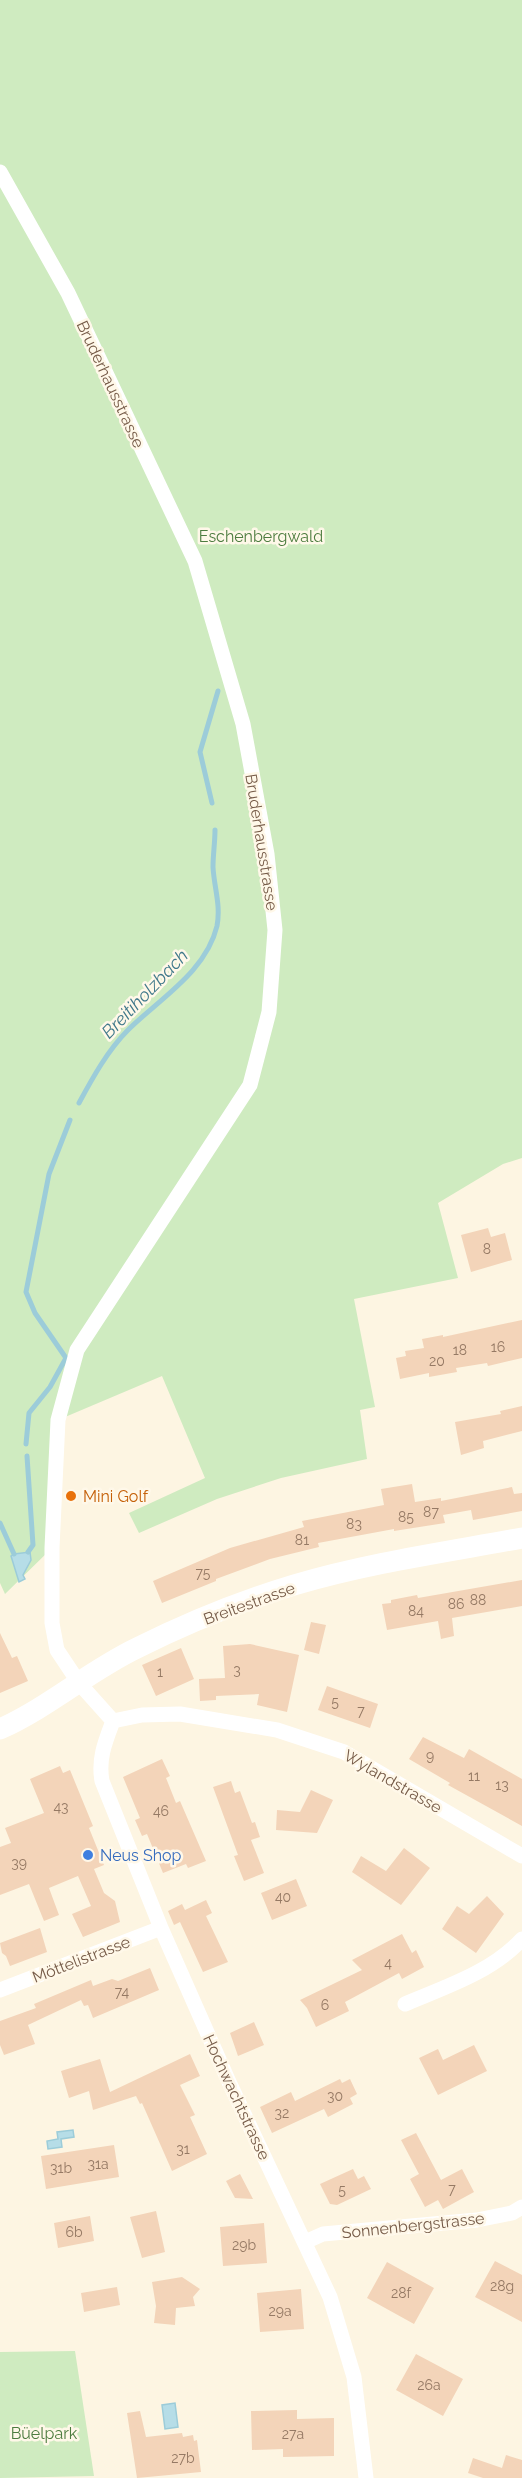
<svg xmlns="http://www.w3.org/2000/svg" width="522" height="2478" viewBox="0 0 522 2478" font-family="Raleway,sans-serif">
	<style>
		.green { fill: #cfebc0 }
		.water { fill: #b6dde7; stroke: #9cccd9; stroke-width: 1.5 }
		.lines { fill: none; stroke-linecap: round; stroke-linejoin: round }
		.stream { stroke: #9cccd9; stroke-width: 5 }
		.building { fill: #f3d4b9 }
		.street { stroke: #fff; stroke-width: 15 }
		.secondary { stroke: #fff; stroke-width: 21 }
		.food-dot { fill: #e8710a; stroke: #fff8e9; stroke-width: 2 }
		.shop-dot { fill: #3f7fe0; stroke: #fff8e9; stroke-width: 2 }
		.labels { text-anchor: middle; stroke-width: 5; stroke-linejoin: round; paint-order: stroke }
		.number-label { font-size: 14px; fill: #957964 }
		.street-label { font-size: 16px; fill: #765b48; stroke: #fff8e9 }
		.park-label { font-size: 16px; fill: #4d7c3f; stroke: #fff8e9 }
		.food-label { font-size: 16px; fill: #c56008; stroke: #fff8e9; text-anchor: start }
		.shop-label { font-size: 16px; fill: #366cbe; stroke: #fff8e9; text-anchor: start }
		.water-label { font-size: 18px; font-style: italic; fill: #41798b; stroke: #fff8e9 }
	</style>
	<rect width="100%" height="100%" fill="#fdf5e2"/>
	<!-- green -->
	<path class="green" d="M0,0h522v1158l-19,6 -65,39 20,75 -104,21 21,108 -15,3 7,49 -86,19 -64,21 -78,34 -10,-20 76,-35 -43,-102 -104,44 -6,128 -47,46 -5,-11z
		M75,2351l19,125 -94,2v-126z"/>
	<!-- water -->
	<path class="water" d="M30,1552l1,8 -8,15 2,4 -6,3 -8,-26 3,-2z
		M73,2130l1,7 -13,2 1,8 -14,2 -1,-8 11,-2 -1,-7z
		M175,2403l3,24 -13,2 -3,-24z"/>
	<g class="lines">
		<!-- stream -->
		<path class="stream" d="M212,803l-12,-51 18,-61
			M79,1103c14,-26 29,-53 49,-73 31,-31 78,-58 89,-104 4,-21 -3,-39 -4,-59 0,-12 2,-25 2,-37
			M26,1444l3,-31 21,-26 16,-29 -31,-45 -9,-21 23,-118 21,-54
			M27,1456l6,89 -5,7
			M0,1523l14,31"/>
	</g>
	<!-- building -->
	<path class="building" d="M488,1228l3,9 14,-4 7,27 -41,12 -10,-37z
		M522,1320v38l-34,8 -1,-3 -31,5 1,4 -28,5v-4l-29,6 -4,-21 10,-2 -1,-5 19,-3 -2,-9 21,-4v2z
		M522,1406v25l-39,10 1,7 -23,7 -6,-33 46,-8 -1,-3z
		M412,1484l3,18 26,-4v3l71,-14 2,7 8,-1v18l-49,9 -2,-10 -28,5 2,8 -51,8v-2l-76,14 1,4 -49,12 -54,20v2l-54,22 -9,-22 77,-33 74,-21 -2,-6 82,-16 -3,-16z
		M522,1580v26l-70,12 2,18 -13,3 -3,-18 -51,9 -5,-26 9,-1v-3l26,-5 1,3z
		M311,1622l15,3 -7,29 -15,-4z
		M0,1633l12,25 5,-2 11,25 -28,12z
		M250,1644l49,11 -12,57 -30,-7 2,-11 -43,2v4l-16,1 -1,-22 26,-1 -2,-32z
		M181,1648l13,31 -38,17 -14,-31z
		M327,1686l51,18 -8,24 -52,-18z
		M423,1737l41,21 5,-9 53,30v47l-74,-41 2,-2 -41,-24z
		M162,1759l8,17 -4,2 10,25 4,-2 26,60 -18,7 -2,-4 -23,9 -16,-39 -5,2 -7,-16 5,-2 -17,-41z
		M60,1766l3,7 7,-3 23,56 -4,2 15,37 -10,4 10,24 11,8 5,21 -37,15 -11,-23 19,-8 -13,-30 -29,12 10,27 -15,6 -15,-37 -29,11v-48l11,-4 -6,-15 39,-15 -14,-34z
		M231,1781l4,12 5,-2 12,32 3,-1 5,15 -9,3 13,33 -20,8 -10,-25 4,-1 -25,-68z
		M311,1790l22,10 -16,33 -41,-3 1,-20 23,2z
		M404,1848l26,20 -29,37 -49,-33 9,-16 25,15z
		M296,1879l11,27 -35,14 -11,-27z
		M487,1896l17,18 -28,39 -34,-24 15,-23 12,8z
		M206,1900l6,13 -6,3 22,46 -25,10 -23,-50 -6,3 -6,-14 14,-7 3,6z
		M40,1928l7,24 -37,14 -4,-10 -4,-3 -2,-10z
		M402,1934l10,19 4,-3 8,17 -22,12 -3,-6 -54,29 4,9 -33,16 -9,-19 -7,-8 62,-30 -10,-10z
		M150,1968l9,22 -66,28 -5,-13 -4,1 -3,-6 -53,25 7,19 -31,11 -4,-10v-24l36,-13 -2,-4 57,-24 2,6 19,-7 6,2z
		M254,2022l10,23 -26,11 -8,-23z
		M474,2045l13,26 -49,24 -19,-37 19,-9 5,11z
		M190,2054l10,22 -20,9 15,30 -5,2 17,37 -35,17 -30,-68 -2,1 -4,-8 -43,14 -4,-19 -20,7 -8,-27 39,-12 10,33z
		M340,2079l2,4 8,-4 7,15 -7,4 3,6 -25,13 -4,-8 -52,24 -12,-26 31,-15 4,9z
		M416,2133l25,47 21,-11 12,23 -31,17 -5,-9 -13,7 -15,-28 9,-5 -18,-34z
		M114,2145l5,32 -73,12 -5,-33z
		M353,2169l5,10 6,-3 7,13 -34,16 -7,-1 -10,-20z
		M240,2174l13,25 -18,-1 -9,-17z
		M156,2211l9,41 -23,6 -12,-41z
		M90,2216l4,25 -36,7 -4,-25z
		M264,2223l3,40 -44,3 -3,-39z
		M495,2261l27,14v47l-47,-25z
		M387,2262l47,26 -20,36 -47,-26z
		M182,2277l18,12 -7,8 2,9 -19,2 -1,17 -21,-2 2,-17 -4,-24z
		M117,2287l3,18 -36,7 -3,-19z
		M301,2289l3,40 -44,3 -3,-39z
		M416,2354l47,25 -20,37 -47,-26z
		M297,2410v9l37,-1v38l-51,1v-8l-31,1 -1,-39z
		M140,2411l6,26 36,-4 1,4 10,-2 1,6 3,-1 4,32 -64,6 -10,-65z
		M506,2455l16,5v18h-39l-15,-5 5,-15 29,10z"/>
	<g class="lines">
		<!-- street -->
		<path class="street" d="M0,172l68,121 127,268 48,163 24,130 8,76 -6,82 -19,73 -173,265 -19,70 -6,128v75l5,27 22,33 34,38
			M113,1721c-8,21 -15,38 -11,60l59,147 68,154 101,215 24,80 12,101
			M113,1721l29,-6 38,-1 97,16 67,22 178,104
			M0,1990l161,-62
			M405,2004c40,-17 87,-32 117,-65
			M305,2242l18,-8 154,-14 35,-7 10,-6"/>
		<!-- secondary -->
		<path class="secondary" d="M0,1729c49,-22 89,-58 137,-81 50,-25 104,-47 157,-63 74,-22 152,-33 228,-47"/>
	</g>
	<!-- markers -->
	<circle class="food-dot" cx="71" cy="1496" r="6"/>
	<circle class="shop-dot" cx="88" cy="1855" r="6"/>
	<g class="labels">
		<!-- number labels -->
		<g class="number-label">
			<text x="487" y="1254">8</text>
			<text x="498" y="1352">16</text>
			<text x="460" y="1355">18</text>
			<text x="437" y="1366">20</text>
			<text x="431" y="1517">87</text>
			<text x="406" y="1522">85</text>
			<text x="354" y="1529">83</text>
			<text x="302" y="1545">81</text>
			<text x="203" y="1578">75</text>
			<text x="478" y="1605">88</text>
			<text x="456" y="1609">86</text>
			<text x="416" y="1616">84</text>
			<text x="237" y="1675">3</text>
			<text x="160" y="1677">1</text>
			<text x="335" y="1707">5</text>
			<text x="361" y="1716">7</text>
			<text x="430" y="1761">9</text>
			<text x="474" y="1781">11</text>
			<text x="502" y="1790">13</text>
			<text x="61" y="1812">43</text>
			<text x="161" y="1816">46</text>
			<text x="19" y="1868">39</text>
			<text x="283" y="1902">40</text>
			<text x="388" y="1968">4</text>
			<text x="122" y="1997">74</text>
			<text x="325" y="2010">6</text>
			<text x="335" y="2101">30</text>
			<text x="282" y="2118">32</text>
			<text x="183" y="2154">31</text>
			<text x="98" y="2169">31a</text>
			<text x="61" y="2173">31b</text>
			<text x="452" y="2194">7</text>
			<text x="342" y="2195">5</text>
			<text x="74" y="2237">6b</text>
			<text x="244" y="2250">29b</text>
			<text x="502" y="2291">28g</text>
			<text x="401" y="2298">28f</text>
			<text x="280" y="2316">29a</text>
			<text x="429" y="2390">26a</text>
			<text x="293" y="2439">27a</text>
			<text x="183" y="2463">27b</text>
		</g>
		<!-- street labels -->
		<g class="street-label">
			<text transform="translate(111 384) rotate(65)" y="6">Bruderhausstrasse</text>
			<text transform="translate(262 842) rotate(81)" y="6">Bruderhausstrasse</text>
			<text transform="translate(249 1603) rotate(-20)" y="6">Breitestrasse</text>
			<text transform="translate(393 1781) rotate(30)" y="6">Wylandstrasse</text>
			<text transform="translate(81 1959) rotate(-21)" y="6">Möttelistrasse</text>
			<text transform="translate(237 2097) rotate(65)" y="6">Hochwachtstrasse</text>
			<text transform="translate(413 2225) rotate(-6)" y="6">Sonnenbergstrasse</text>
		</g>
		<!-- park labels -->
		<g class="park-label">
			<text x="261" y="542">Eschenbergwald</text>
			<text x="44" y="2439">Büelpark</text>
		</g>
		<!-- food labels -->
		<g class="food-label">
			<text x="83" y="1502">Mini Golf</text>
		</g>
		<!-- shop labels -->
		<g class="shop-label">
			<text x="100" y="1861">Neus Shop</text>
		</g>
		<!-- water labels -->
		<g class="water-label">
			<text transform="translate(145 994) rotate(-46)" y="6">Breitiholzbach</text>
		</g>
	</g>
</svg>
